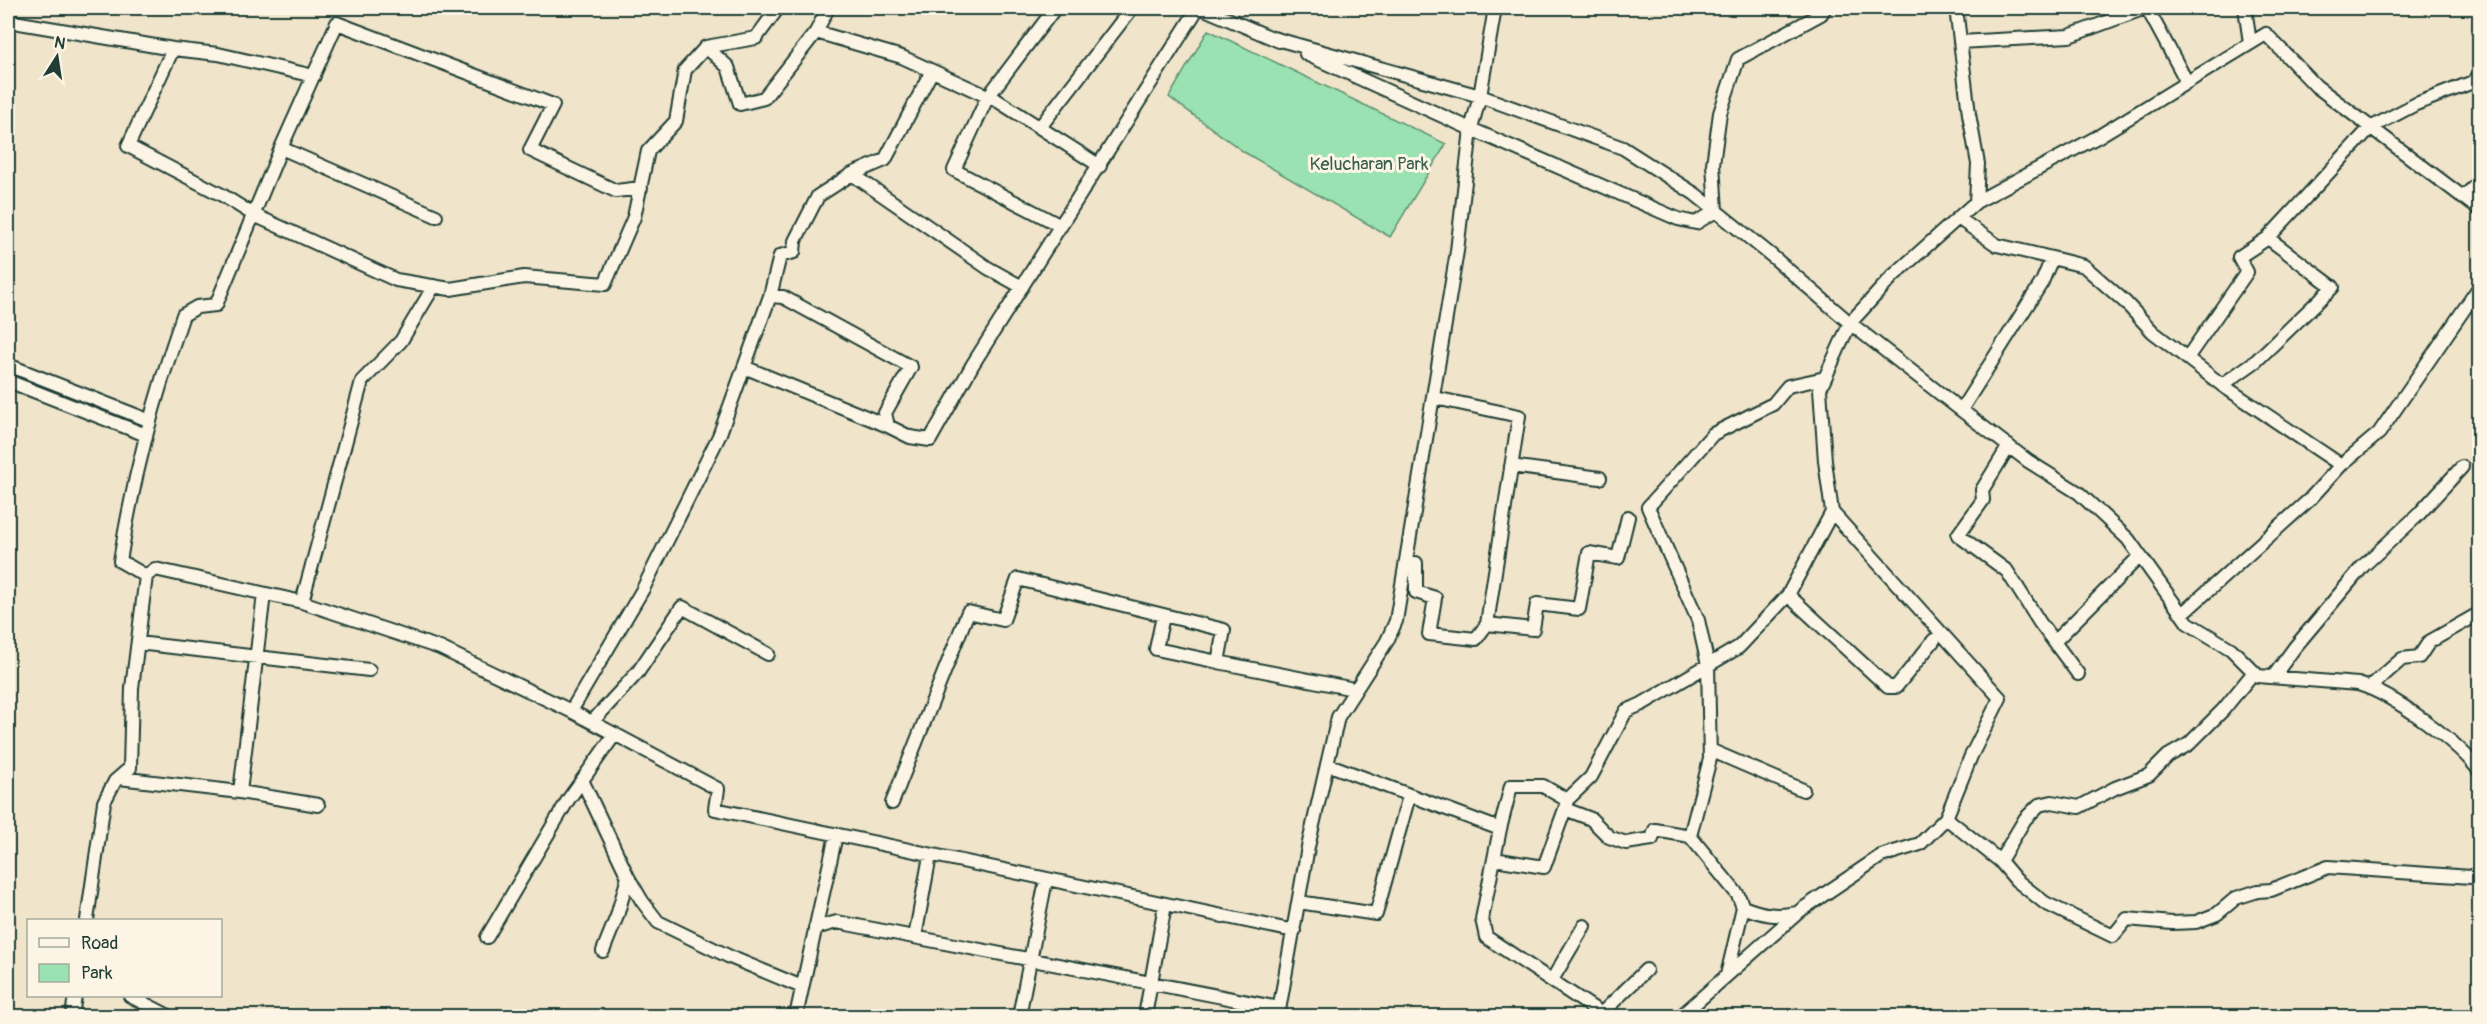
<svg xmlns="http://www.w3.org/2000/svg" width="2487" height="1024" viewBox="0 0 2487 1024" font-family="Pangolin,sans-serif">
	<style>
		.green { fill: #9ae2b1; stroke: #5c9072; stroke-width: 1.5 }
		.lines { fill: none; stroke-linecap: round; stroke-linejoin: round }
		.minor-casing { stroke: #1f3d34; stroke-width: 16 }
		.minor { stroke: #fcf5e5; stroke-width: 12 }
		.labels { text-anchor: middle; stroke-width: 6; stroke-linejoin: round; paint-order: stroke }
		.park-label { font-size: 18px; fill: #385e4d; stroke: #fcf5e5 }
	</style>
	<rect width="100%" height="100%" fill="#f0e4ca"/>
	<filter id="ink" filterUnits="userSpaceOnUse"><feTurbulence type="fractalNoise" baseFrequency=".0167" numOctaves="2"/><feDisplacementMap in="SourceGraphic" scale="12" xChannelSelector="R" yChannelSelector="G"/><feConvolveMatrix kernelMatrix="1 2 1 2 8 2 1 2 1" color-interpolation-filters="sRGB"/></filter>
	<g filter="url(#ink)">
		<!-- green -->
		<path class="green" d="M1208,30l238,114 -56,93 -146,-85 -75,-55z"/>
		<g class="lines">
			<defs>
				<path id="minor" d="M1055,8l-68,90 -33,72 107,56
					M1202,8l77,33
					M1956,8l13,106 9,50 -2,38
					M2147,8l40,74
					M2245,8l5,35
					M8,21l165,28 45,5 96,22
					M816,32l86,25 96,44 102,65
					M1273,38l207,58 143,52 72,46 77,62 78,67 111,87 81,-128 10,-24 32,8 41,36 28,30 69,53 119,80
					M1960,42l109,-6 76,-28
					M706,47l22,20 12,37 24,-6 52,-66 12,-24
					M173,49l-45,97 94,49 32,20 142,65 54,9 74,-12 81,7 29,-67 14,-66 28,-30 9,-51 21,-23 50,-9 22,-30
					M1306,54l165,75 207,90 18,4 20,-12
					M1040,127l92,-119
					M281,148l155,68
					M852,174l136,94 34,19
					M2463,198l17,-17
					M1716,211l-3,-47 7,-51 18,-54 83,-45 4,-6
					M1958,218l39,27 55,13
					M434,286l-33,55 -39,40 -60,221 138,46 131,63 72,-122 76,-153 51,-140 13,1 128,70 -26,46 3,13 22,11 20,3 43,-76 225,-356
					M770,296l10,-40 14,-4 1,-11 23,-45 34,-22 33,-14 47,-89
					M2187,358l60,-86 -8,-15 29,-19
					M8,365l140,55
					M744,367l144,59
					M8,381l138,54
					M2222,385l34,-24 77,-74 -65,-49 102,-110 46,-24 57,-22 7,-7
					M1961,410l67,51 51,32 49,46 60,84 43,26 27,27 100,8c35,10 102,59 122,88
					M2009,446l-27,44 1,10 -25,35 49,36 33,52 38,51
					M1511,466l89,12
					M1416,563v29l19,6 -6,36 47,5 11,-15 32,-208 -84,-18
					M146,576l9,-7 147,33
					M1788,595l100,92h8l38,-47
					M2182,614l127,-114 32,-35 38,-32 101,-147
					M1163,616l-7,33 62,13
					M1487,624l46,5 4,-25 42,5 10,-56 29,5 10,-41
					M2054,642l86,-86
					M138,643l231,27
					M2254,672l-31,38 -34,34 -21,12 -19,19 -34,13 -36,19 -27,-5 -13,3 -14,14 -25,42 16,19 29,23 68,33 14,-17 45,4 24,-1 21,-8 19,-16 22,-7 13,-1 57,-23 143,10 9,-5
					M2273,677l22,-30 68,-81 55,-51 44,-48
					M2370,687l32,-28 17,-2 10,-15 51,-29
					M571,711l147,78 -3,20 579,122
					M592,722l46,-50 44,-65 86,47
					M1710,750l93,40
					M1327,764l173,65 -18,90 4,18 119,79
					M119,778l121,14 78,13
					M582,780l46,97 -11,39 -14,35
					M240,792l24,-198
					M1567,800l-2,9 26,10 18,18 17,6 26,-4 3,-9 35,6 20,-77 -2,-94 -10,-45 -50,-113 65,-73 60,-30 15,-18 37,-8
					M892,803l76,-191 35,8 15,-41 206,51 -6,32 136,27
					M1946,818l54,43
					M1500,829l11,-43h32l24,14 24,-23 35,-66 16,-7 97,-57 49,-52 44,-83
					M1690,836l48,59 5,12 -16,68
					M1494,859l50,8 21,-58
					M628,877l14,24 16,21 72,35 72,30
					M1299,902l77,12 33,-118
					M1743,907c20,8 33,10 54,6
					M87,920l17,-118 11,-21 15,-13 2,-80 14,-112 -26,-15c14,-88 34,-162 63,-246l14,-8 19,-2 65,-157 56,-125 216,82 -23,45 86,41 25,-3
					M815,928l22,-6 442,86
					M487,937l81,-137 47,-66
					M915,937l15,-81
					M1552,980l32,-54
					M130,996l39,20
					M1601,1014l45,-44
					M72,1016l3,-20
					M796,1016l40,-181
					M1019,1016l27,-136
					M1145,1016l20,-111
					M1278,1016l30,-169 30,-130 49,-76 9,-20 61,-370 14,-122 9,-33 15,-88
					M1681,1016l120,-106 80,-54 39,-12 26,-26 25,-62 29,-58 -168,-186 -7,-51 -5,-72 30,-66 43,-47 83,-74 123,-66 167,-102 50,52 164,124"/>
			</defs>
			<!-- minor casing -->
			<use href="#minor" class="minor-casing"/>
			<!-- minor -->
			<use href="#minor" class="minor"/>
		</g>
	</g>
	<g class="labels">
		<!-- park labels -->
		<g class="park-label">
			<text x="1369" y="170">Kelucharan Park</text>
		</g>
	</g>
	<!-- margin -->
	<rect width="2487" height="1024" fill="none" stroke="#fcf5e5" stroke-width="30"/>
	<rect x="15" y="15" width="2457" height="994" fill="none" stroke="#1f3d34" stroke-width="2" filter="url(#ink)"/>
	<!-- legend -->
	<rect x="27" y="919" width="195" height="78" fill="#fcf5e5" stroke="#a4ab9e" stroke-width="1.5"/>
	<rect x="39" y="938" width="30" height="9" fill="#fcf5e5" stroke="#a4ab9e" stroke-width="1.5"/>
	<text x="81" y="949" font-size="18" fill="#1f3d34">Road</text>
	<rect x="39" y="964" width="30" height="18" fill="#9ae2b1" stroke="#a4ab9e" stroke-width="1.5"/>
	<text x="81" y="979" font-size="18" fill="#1f3d34">Park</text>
	<!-- north arrow -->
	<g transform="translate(57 57) rotate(12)" stroke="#fcf5e5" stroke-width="4.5" paint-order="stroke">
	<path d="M0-4.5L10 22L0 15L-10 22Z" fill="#1f3d34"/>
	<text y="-9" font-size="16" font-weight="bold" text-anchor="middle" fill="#1f3d34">N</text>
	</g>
</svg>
